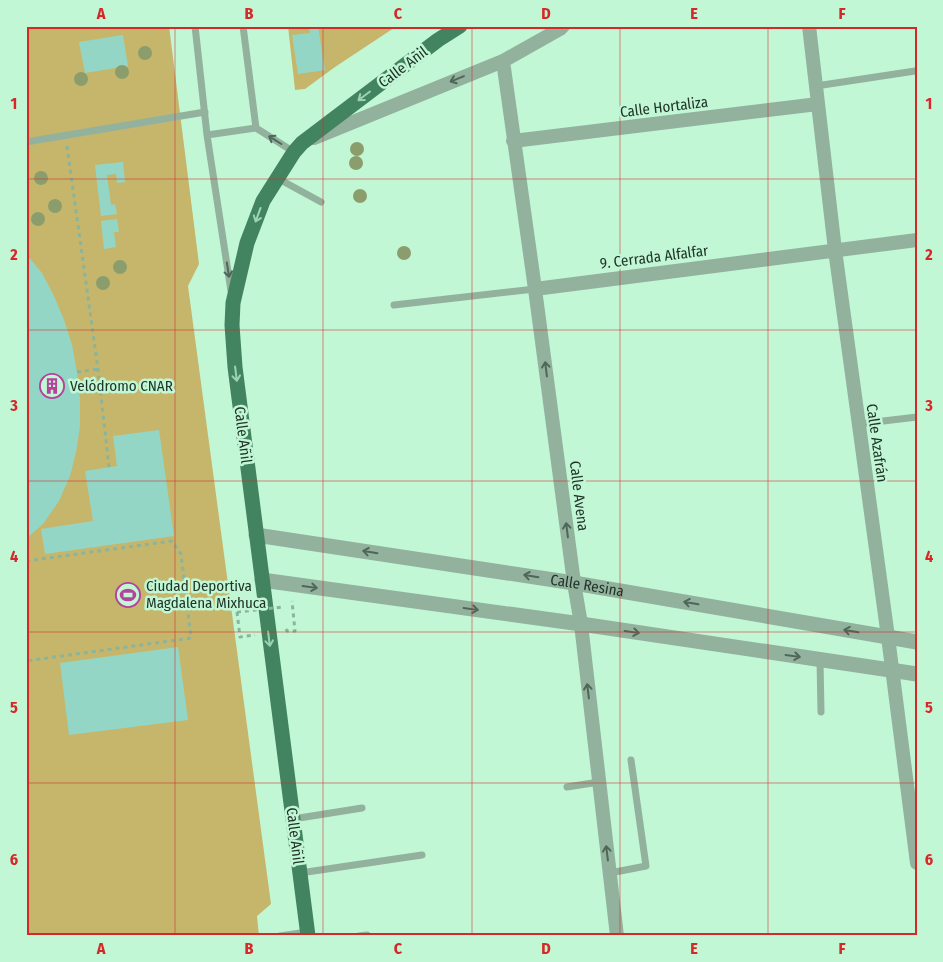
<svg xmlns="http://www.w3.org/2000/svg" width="943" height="962" viewBox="0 0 943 962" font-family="'Fira Sans Condensed',sans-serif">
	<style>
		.green { fill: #c6b66b }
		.building { fill: #94d6c6 }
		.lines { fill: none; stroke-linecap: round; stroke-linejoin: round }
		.path { stroke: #8ab49b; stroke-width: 3; stroke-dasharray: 4 4; stroke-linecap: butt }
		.service { stroke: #92b29e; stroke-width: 7 }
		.minor { stroke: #92b29e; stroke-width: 14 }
		.tertiary { stroke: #92b29e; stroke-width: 15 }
		.primary { stroke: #438460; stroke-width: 15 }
		.path-bridge { stroke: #8ab49b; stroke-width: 3; stroke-dasharray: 4 4; stroke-linecap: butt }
		.tree { fill: #8c9d6d }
		.oneway { stroke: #4e6758 }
		.oneway2 { stroke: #9cd4b3 }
		.grid { fill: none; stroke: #d62828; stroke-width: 1; stroke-opacity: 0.55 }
		.labels { text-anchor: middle; stroke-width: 5; stroke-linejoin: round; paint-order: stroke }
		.street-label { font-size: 15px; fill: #203529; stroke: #c2f7d6 }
		.poi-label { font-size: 15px; fill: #203529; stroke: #c2f7d6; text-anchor: start }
		.neatline { fill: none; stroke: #d62828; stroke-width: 2 }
		.grid-label { font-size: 16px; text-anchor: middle; font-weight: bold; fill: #d62828 }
	</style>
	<rect width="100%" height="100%" fill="#c2f7d6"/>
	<!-- green -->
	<path class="green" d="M26,26h143l30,238 -11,22 83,618 -14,12 2,20h-233z
		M288,26h109l-62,41 -30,22 -10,1z"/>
	<!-- building -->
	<path class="building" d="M309,26h9l7,44 -27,4 -6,-39 18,-2z
		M123,35l5,31 -43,7 -6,-31z
		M123,162l2,20 -8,1 -1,-9 -9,1 4,30 4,-1 2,10 -16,2 -6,-51z
		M117,219l2,13h-5l2,15 -12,2 -3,-28z
		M26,254l16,19 12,23 10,24 8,25 5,27 3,28v26l-4,26 -6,24 -11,25 -16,23 -17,15z
		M159,430l15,106 -129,18 -4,-25 52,-8 -8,-50 32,-5 -4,-30z
		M178,647l10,73 -119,15 -9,-72z"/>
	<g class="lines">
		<!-- path -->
		<path class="path" d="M67,146l31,223 11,98
			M77,372l21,-3
			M26,561l146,-20 9,13 10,84 -165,23
			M237,612l3,25 15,-2
			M286,629l1,2h8l-3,-30"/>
		<!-- service -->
		<path class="service" d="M195,26l12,109 24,156
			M243,26l13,102
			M816,86l99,-15
			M207,135l49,-7 38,24
			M26,142l179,-30
			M277,178l44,24
			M394,305l141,-16
			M858,424l59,-7
			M820,660l1,52
			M567,787l32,-5
			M293,819l69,-11
			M300,873l122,-18
			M610,873l36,-7 -15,-106
			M280,936l27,-4
			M359,936l8,-1"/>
		<!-- minor -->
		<path class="minor" d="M809,26l26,224 53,387 29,226
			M503,61l32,228 39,294 7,41 36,312
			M314,138l189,-77 57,-32 3,-3
			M513,141l305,-37
			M535,289l382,-49"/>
		<!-- tertiary -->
		<g class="tertiary">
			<path id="s1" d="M256,535l318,48 343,59"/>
			<path d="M262,580l319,44 336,50"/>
		</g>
		<!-- primary -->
		<path class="primary" d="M308,936l-73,-569 -3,-42 1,-22 14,-60 16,-42 31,-49 8,-9 136,-103 22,-14"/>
		<!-- path-bridge -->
		<path class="path-bridge" d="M237,612l46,-5"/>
	</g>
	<!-- trees -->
	<g class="tree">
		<circle cx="145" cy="53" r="7"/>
		<circle cx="122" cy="72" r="7"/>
		<circle cx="81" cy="79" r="7"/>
		<circle cx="357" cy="149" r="7"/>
		<circle cx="356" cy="163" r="7"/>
		<circle cx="41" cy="178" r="7"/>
		<circle cx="360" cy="196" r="7"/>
		<circle cx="55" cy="206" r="7"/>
		<circle cx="38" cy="219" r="7"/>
		<circle cx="404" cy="253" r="7"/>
		<circle cx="120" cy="267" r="7"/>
		<circle cx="103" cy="283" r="7"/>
	</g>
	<!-- one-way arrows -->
	<defs><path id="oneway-shaft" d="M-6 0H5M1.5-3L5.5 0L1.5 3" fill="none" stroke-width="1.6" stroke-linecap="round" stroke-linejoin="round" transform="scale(1.25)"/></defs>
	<g class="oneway">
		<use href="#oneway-shaft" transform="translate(457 79) rotate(158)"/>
		<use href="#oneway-shaft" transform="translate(275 140) rotate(-148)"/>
		<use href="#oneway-shaft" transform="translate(228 270) rotate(81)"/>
		<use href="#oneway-shaft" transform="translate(546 369) rotate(-97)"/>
		<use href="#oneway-shaft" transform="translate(567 530) rotate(-97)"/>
		<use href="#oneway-shaft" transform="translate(370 552) rotate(-171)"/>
		<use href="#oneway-shaft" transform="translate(531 576) rotate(-171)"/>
		<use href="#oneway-shaft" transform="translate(310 587) rotate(8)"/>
		<use href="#oneway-shaft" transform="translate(691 603) rotate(-170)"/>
		<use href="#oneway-shaft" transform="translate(471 609) rotate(8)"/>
		<use href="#oneway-shaft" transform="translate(851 631) rotate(-170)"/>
		<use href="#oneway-shaft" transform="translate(632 632) rotate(8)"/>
		<use href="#oneway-shaft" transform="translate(793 656) rotate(8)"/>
		<use href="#oneway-shaft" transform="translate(588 691) rotate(-97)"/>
		<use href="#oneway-shaft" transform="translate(607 853) rotate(-97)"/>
	</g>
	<g class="oneway2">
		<use href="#oneway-shaft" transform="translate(364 96) rotate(143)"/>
		<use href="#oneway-shaft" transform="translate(258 215) rotate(110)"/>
		<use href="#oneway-shaft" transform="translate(236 374) rotate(83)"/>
		<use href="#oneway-shaft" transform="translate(269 639) rotate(83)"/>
	</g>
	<!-- grid -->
	<path class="grid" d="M175,26v910M323,26v910M472,26v910M620,26v910M768,26v910M26,179h891M26,330h891M26,481h891M26,632h891M26,783h891"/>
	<!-- icons -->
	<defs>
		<symbol id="building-ring" viewBox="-11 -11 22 22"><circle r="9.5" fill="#c2f7d6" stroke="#b5429c" stroke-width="1.5"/><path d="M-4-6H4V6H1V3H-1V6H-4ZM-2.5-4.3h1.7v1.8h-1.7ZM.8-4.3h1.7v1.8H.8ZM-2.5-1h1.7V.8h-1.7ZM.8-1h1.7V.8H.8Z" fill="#b5429c"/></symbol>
		<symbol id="stadium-ring" viewBox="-11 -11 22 22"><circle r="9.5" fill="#c2f7d6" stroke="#b5429c" stroke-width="1.5"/><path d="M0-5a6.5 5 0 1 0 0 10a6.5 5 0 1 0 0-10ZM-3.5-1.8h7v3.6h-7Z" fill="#b5429c"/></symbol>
	</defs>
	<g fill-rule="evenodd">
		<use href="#building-ring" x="38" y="372" width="28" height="28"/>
		<use href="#stadium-ring" x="114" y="581" width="28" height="28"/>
	</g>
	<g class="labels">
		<!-- street labels -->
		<g class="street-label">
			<text transform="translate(403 67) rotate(-37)" y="5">Calle Añil</text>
			<text transform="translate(664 107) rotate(-7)" y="5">Calle Hortaliza</text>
			<text transform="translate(654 257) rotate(-7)" y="5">9. Cerrada Alfalfar</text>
			<text transform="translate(243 435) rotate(83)" y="5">Calle Añil</text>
			<text transform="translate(877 443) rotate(82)" y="5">Calle Azafrán</text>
			<text transform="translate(579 496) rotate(83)" y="5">Calle Avena</text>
			<text dy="5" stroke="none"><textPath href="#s1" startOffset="335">Calle Resina</textPath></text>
			<text transform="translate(295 836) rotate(83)" y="5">Calle Añil</text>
		</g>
		<!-- poi labels -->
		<g class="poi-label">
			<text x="70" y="391">Velódromo CNAR</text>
			<text x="146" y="591">Ciudad Deportiva<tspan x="146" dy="17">Magdalena Mixhuca</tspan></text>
		</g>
	</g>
	<!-- border -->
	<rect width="943" height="962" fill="none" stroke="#c2f7d6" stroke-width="55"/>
	<rect x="28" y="28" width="888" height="906" class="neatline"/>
	<g class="grid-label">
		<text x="101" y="19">A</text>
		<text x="249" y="19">B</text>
		<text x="398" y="19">C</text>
		<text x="546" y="19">D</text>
		<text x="694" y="19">E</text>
		<text x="842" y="19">F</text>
		<text x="14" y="109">1</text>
		<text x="929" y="109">1</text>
		<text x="14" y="260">2</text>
		<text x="929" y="260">2</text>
		<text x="14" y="411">3</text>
		<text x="929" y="411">3</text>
		<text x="14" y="562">4</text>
		<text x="929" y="562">4</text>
		<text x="14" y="713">5</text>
		<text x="929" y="713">5</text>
		<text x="14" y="865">6</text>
		<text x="929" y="865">6</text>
		<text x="101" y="954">A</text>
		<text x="249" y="954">B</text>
		<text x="398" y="954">C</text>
		<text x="546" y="954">D</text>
		<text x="694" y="954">E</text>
		<text x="842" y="954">F</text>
	</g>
</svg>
